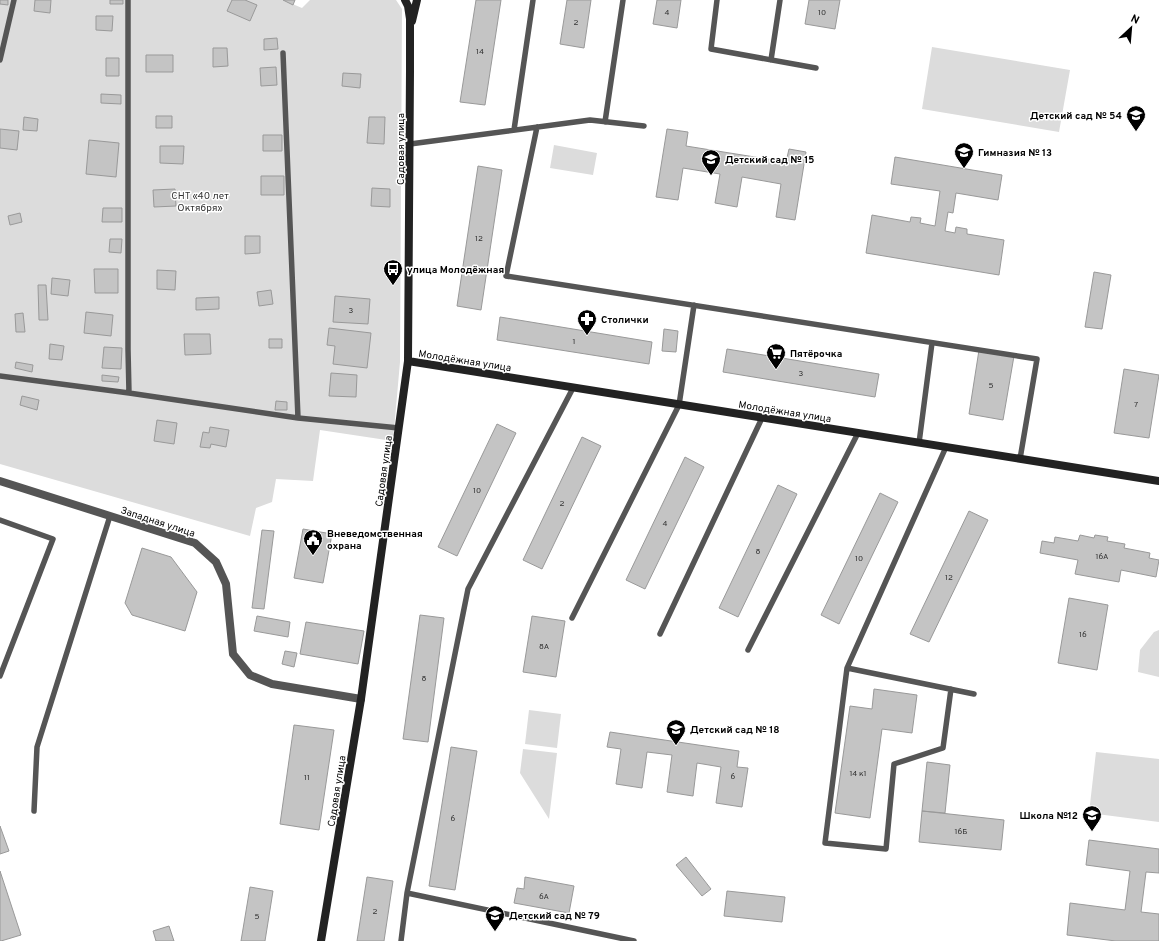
<svg xmlns="http://www.w3.org/2000/svg" width="1159" height="941" viewBox="0 0 1159 941" font-family="Overpass,sans-serif">
	<style>
		.green { fill: #dcdcdc }
		.building { fill: #c4c4c4; stroke: #999 }
		.lines { fill: none; stroke-linecap: round; stroke-linejoin: round }
		.lane { stroke: #555; stroke-width: 5.5 }
		.street { stroke: #555; stroke-width: 8 }
		.secondary { stroke: #222; stroke-width: 8 }
		.labels { text-anchor: middle; stroke-width: 3; stroke-linejoin: round; paint-order: stroke }
		.number-label { font-size: 8px; fill: #313131 }
		.poi-label { font-size: 10px; font-weight: bold; fill: #000; stroke: #fff; text-anchor: start }
		.street-label { font-size: 10px; fill: #000; stroke: #fff }
		.park-label { font-size: 10px; fill: #333; stroke: #fff }
	</style>
	<rect width="100%" height="100%" fill="#fff"/>
	<!-- green -->
	<path class="green" d="M0,0h283l19,8 8,-8h86l6,9 -2,353 -7,79 -73,-11 -7,51 -37,-2 -4,23 -16,6 -6,28 -250,-72z
		M932,47l138,23 -11,62 -137,-23z
		M554,145l43,8 -4,22 -43,-7z
		M1159,630v47l-21,-5 2,-22 14,-18z
		M529,710l32,4 -4,34 -32,-4z
		M523,749l34,4 -8,66 -29,-46z
		M1096,752l63,7v63l-70,-9z"/>
	<!-- building -->
	<path class="building" d="M0,0h8v5l-8,-1z
		M35,0h16l-1,13 -16,-2z
		M110,0h13v4h-13z
		M232,0h13l12,5 -7,16 -23,-10z
		M283,0h12l-2,5z
		M476,0h25l-16,105 -25,-3z
		M567,0h24l-7,48 -24,-4z
		M657,0h24l-4,28 -24,-4z
		M809,0h31l-5,29 -30,-5z
		M96,16h17l-1,15 -16,-1z
		M277,38l1,11 -14,1v-11z
		M213,48h14l1,18 -15,1z
		M146,55h27v17h-27z
		M106,58h13v18h-13z
		M276,67l1,18 -16,1 -1,-18z
		M343,73l18,1 -1,14 -18,-2z
		M101,94l20,1v9l-20,-1z
		M156,116h16v12h-16z
		M24,117l14,2 -1,12 -14,-1z
		M369,117h16l-1,27 -17,-1z
		M0,129l19,2 -2,19 -17,-2z
		M667,129l21,3 -2,14 100,16 3,-13 17,3 -11,68 -19,-3 5,-33 -39,-7 -5,30 -22,-4 5,-29 -37,-6 -5,32 -22,-3z
		M263,135h19v16h-19z
		M89,140l30,3 -3,34 -30,-3z
		M160,146h24l-1,18 -23,-1z
		M895,157l107,18 -4,25 -42,-7 -3,20 -5,-1 -3,19 10,2 1,-6 11,2v5l37,6 -5,35 -133,-22 6,-38 38,7 1,-5 10,1 -1,5 15,3 5,-35 -49,-7z
		M478,166l24,4 -21,140 -24,-4z
		M261,176h23v19h-23z
		M372,188l18,1v18l-19,-1z
		M175,189l1,17 -22,1 -1,-17z
		M103,208h19v14h-20z
		M20,213l2,9 -12,3 -2,-9z
		M245,236h15v17l-15,1z
		M110,239h12l-1,14 -12,-1z
		M94,269h24v24h-23z
		M157,270l19,1 -1,19 -18,-1z
		M1094,272l17,3 -9,54 -17,-2z
		M52,278l18,2 -2,16 -17,-2z
		M38,285h8l2,35h-9z
		M271,290l2,14 -14,2 -2,-14z
		M335,296l35,3 -2,25 -35,-2z
		M219,297v12l-23,1v-12z
		M86,312l27,3 -2,21 -27,-3z
		M23,313l2,19h-9l-1,-18z
		M500,317l152,25 -3,22 -152,-24z
		M329,328l42,5 -4,35 -34,-4 2,-18 -8,-1z
		M664,329l14,2 -2,21 -14,-1z
		M184,334h26l1,20 -26,1z
		M269,339h13v9h-13z
		M50,344l14,2 -2,14 -13,-1z
		M104,347l18,1 -1,21 -19,-1z
		M727,349l152,25 -4,23 -152,-25z
		M979,350l35,6 -11,64 -34,-6z
		M16,362l17,3 -1,7 -17,-4z
		M1124,369l35,6 -10,63 -35,-5z
		M331,373l26,2 -1,22 -27,-1z
		M102,375l17,2 -1,5 -16,-1z
		M22,396l17,4 -2,10 -17,-5z
		M276,401l11,1v8h-12z
		M157,420l20,3 -3,21 -20,-3z
		M497,424l19,9 -59,123 -19,-9z
		M210,427l19,3 -3,17 -15,-3 -1,4 -10,-1 3,-15 6,1z
		M582,437l19,9 -59,123 -19,-9z
		M685,457l19,10 -59,122 -19,-9z
		M778,485l19,9 -59,123 -19,-9z
		M880,493l18,9 -59,122 -18,-9z
		M969,511l19,9 -59,122 -19,-8z
		M303,529l29,5 -9,49 -29,-5z
		M262,530l12,1 -10,78 -12,-1z
		M1080,535l14,3 1,-3 13,2 -1,4 18,3 -1,4 26,5 -1,5 10,2 -3,17 -35,-7 -2,12 -44,-8 3,-14 -38,-7 2,-12 12,2 1,-6 23,4z
		M142,548l29,9 26,35 -12,39 -53,-16 -7,-12z
		M1069,598l39,7 -11,65 -39,-7z
		M420,615l24,3 -16,124 -25,-3z
		M257,616l33,6 -2,15 -34,-6z
		M532,616l33,5 -9,56 -33,-5z
		M306,622l58,9 -6,33 -58,-10z
		M285,651l12,2 -3,14 -12,-3z
		M874,689l43,6 -5,38 -30,-4 -12,89 -35,-5 15,-107 22,3z
		M294,725l40,5 -15,100 -39,-6z
		M610,732l129,19 -2,16 11,1 -6,39 -26,-4 5,-36 -24,-4 -4,33 -26,-4 5,-37 -25,-3 -5,36 -26,-4 5,-35 -14,-2z
		M451,747l26,4 -22,139 -26,-4z
		M927,762l23,3 -5,48 -23,-2z
		M922,811l82,9 -3,30 -82,-8z
		M0,826l9,25 -9,3z
		M1089,840l70,9v24l-13,-1 -5,40 18,2v27h-43l-49,-6 3,-32 55,7 5,-39 -44,-6z
		M686,857l25,32 -9,7 -26,-31z
		M0,871l21,64 -20,6h-1z
		M367,877l26,4 -9,60h-27z
		M525,877l49,9 -5,27 -55,-10 3,-15 7,1z
		M250,887l23,4 -8,50h-24z
		M727,891l58,6 -3,25 -58,-6z
		M169,926l5,15h-18l-3,-10z"/>
	<g class="lines">
		<!-- lane -->
		<path class="lane" d="M128,0v349l1,44
			M717,0l-6,49 105,19
			M283,53l15,365
			M0,60l14,-60
			M771,60l9,-60
			M605,122l18,-122
			M537,127l-31,149 531,83 -17,100
			M514,130l19,-130
			M410,144l180,-24 54,6
			M0,376l129,17 169,25 101,10
			M919,443l13,-100
			M946,447l-99,221 -22,175 61,6 8,-85 49,-16 8,-59
			M0,520l53,19 -53,137
			M572,618l107,-213 15,-100
			M660,634l102,-216
			M748,650l110,-217
			M847,668l127,26
			M34,811l3,-64 73,-231
			M407,893l227,48
			M401,941l6,-48 61,-304 105,-201"/>
		<!-- street -->
		<path class="street" d="M0,481l195,62 21,19 10,22 7,70 17,21 22,9 89,15"/>
		<!-- secondary -->
		<path class="secondary" d="M412,21l5,-21
			M408,361l751,120
			M321,941l40,-242 47,-338 2,-290v-52l-2,-13 -3,-6"/>
	</g>
	<!-- icons -->
	<defs>
		<symbol id="school-pin" viewBox="-11 -11 22 30"><path d="M0 17L-7.5 6A9.5 9.5 0 1 1 7.5 6Z" fill="#000" stroke="#fff"/><path d="M0-5L7-2L0 1L-7-2ZM-4 1L0 2.5L4 1V4Q0 6-4 4Z" fill="#fff"/></symbol>
		<symbol id="bus-pin" viewBox="-11 -11 22 30"><path d="M0 17L-7.5 6A9.5 9.5 0 1 1 7.5 6Z" fill="#000" stroke="#fff"/><path d="M-5-6H5V4H4V6H2V4H-2V6H-4V4H-5ZM-3.5-4V0h7V-4ZM-3.5 1.2v1.5H-2V1.2ZM2 1.2v1.5H3.5V1.2Z" fill="#fff"/></symbol>
		<symbol id="pharmacy-pin" viewBox="-11 -11 22 30"><path d="M0 17L-7.5 6A9.5 9.5 0 1 1 7.5 6Z" fill="#000" stroke="#fff"/><path d="M-2-6h4v4h4v4h-4v4h-4v-4h-4v-4h4Z" fill="#fff"/></symbol>
		<symbol id="supermarket-pin" viewBox="-11 -11 22 30"><path d="M0 17L-7.5 6A9.5 9.5 0 1 1 7.5 6Z" fill="#000" stroke="#fff"/><path d="M-6-5.5h2.5l.6 2H6L4.5 2H-2.5L-4.4-4H-6ZM-1.5 3.2a1.3 1.3 0 1 0 .1 0ZM3 3.2a1.3 1.3 0 1 0 .1 0Z" fill="#fff"/></symbol>
		<symbol id="civic-pin" viewBox="-11 -11 22 30"><path d="M0 17L-7.5 6A9.5 9.5 0 1 1 7.5 6Z" fill="#000" stroke="#fff"/><path d="M-.6-6.5H3V-4.5H.6V-3L4-1V1h2V6H-6V1h2V-1L-.6-3ZM-1.2 2.5V6h2.4V2.5Z" fill="#fff"/></symbol>
	</defs>
	<g fill-rule="evenodd">
		<use href="#school-pin" x="1125" y="104" width="22" height="30"/>
		<use href="#school-pin" x="953" y="141" width="22" height="30"/>
		<use href="#school-pin" x="700" y="148" width="22" height="30"/>
		<use href="#bus-pin" x="382" y="258" width="22" height="30"/>
		<use href="#pharmacy-pin" x="576" y="308" width="22" height="30"/>
		<use href="#supermarket-pin" x="765" y="342" width="22" height="30"/>
		<use href="#civic-pin" x="302" y="528" width="22" height="30"/>
		<use href="#school-pin" x="665" y="718" width="22" height="30"/>
		<use href="#school-pin" x="1081" y="804" width="22" height="30"/>
		<use href="#school-pin" x="484" y="904" width="22" height="30"/>
	</g>
	<g class="labels">
		<!-- number labels -->
		<g class="number-label">
			<text x="667" y="15">4</text>
			<text x="822" y="15">10</text>
			<text x="576" y="25">2</text>
			<text x="480" y="54">14</text>
			<text x="479" y="241">12</text>
			<text x="351" y="313">3</text>
			<text x="574" y="344">1</text>
			<text x="801" y="376">3</text>
			<text x="991" y="388">5</text>
			<text x="1136" y="407">7</text>
			<text x="477" y="493">10</text>
			<text x="562" y="506">2</text>
			<text x="665" y="526">4</text>
			<text x="758" y="554">8</text>
			<text x="1102" y="559">16А</text>
			<text x="859" y="561">10</text>
			<text x="949" y="580">12</text>
			<text x="1083" y="637">16</text>
			<text x="544" y="649">8А</text>
			<text x="424" y="681">8</text>
			<text x="858" y="776">14 к1</text>
			<text x="733" y="779">6</text>
			<text x="307" y="780">11</text>
			<text x="453" y="821">6</text>
			<text x="961" y="834">16Б</text>
			<text x="544" y="899">6А</text>
			<text x="375" y="914">2</text>
			<text x="257" y="919">5</text>
		</g>
		<!-- poi labels -->
		<g class="poi-label">
			<text x="1122" y="119" text-anchor="end">Детский сад № 54</text>
			<text x="978" y="156">Гимназия № 13</text>
			<text x="725" y="163">Детский сад № 15</text>
			<text x="407" y="273">улица Молодёжная</text>
			<text x="601" y="323">Столички</text>
			<text x="790" y="357">Пятёрочка</text>
			<text x="327" y="537">Вневедомственная<tspan x="327" dy="12">охрана</tspan></text>
			<text x="690" y="733">Детский сад № 18</text>
			<text x="1078" y="819" text-anchor="end">Школа №12</text>
			<text x="509" y="919">Детский сад № 79</text>
		</g>
		<!-- street labels -->
		<g class="street-label">
			<text transform="translate(400 149) rotate(-90)" y="4">Садовая улица</text>
			<text transform="translate(465 360) rotate(9)" y="4">Молодёжная улица</text>
			<text transform="translate(785 411) rotate(9)" y="4">Молодёжная улица</text>
			<text transform="translate(383 471) rotate(-82)" y="4">Садовая улица</text>
			<text transform="translate(158 521) rotate(18)" y="4">Западная улица</text>
			<text transform="translate(336 791) rotate(-81)" y="4">Садовая улица</text>
		</g>
		<!-- park labels -->
		<g class="park-label">
			<text x="200" y="199">СНТ «40 лет<tspan x="200" dy="12">Октября»</tspan></text>
		</g>
	</g>
	<!-- north arrow -->
	<g transform="translate(1131 28) rotate(26)" stroke="#ffffff" stroke-width="3" paint-order="stroke">
	<path d="M0-3L7 15L0 10L-7 15Z" fill="#000000"/>
	<text y="-6" font-size="11" font-weight="bold" text-anchor="middle" fill="#000000">N</text>
	</g>
</svg>
